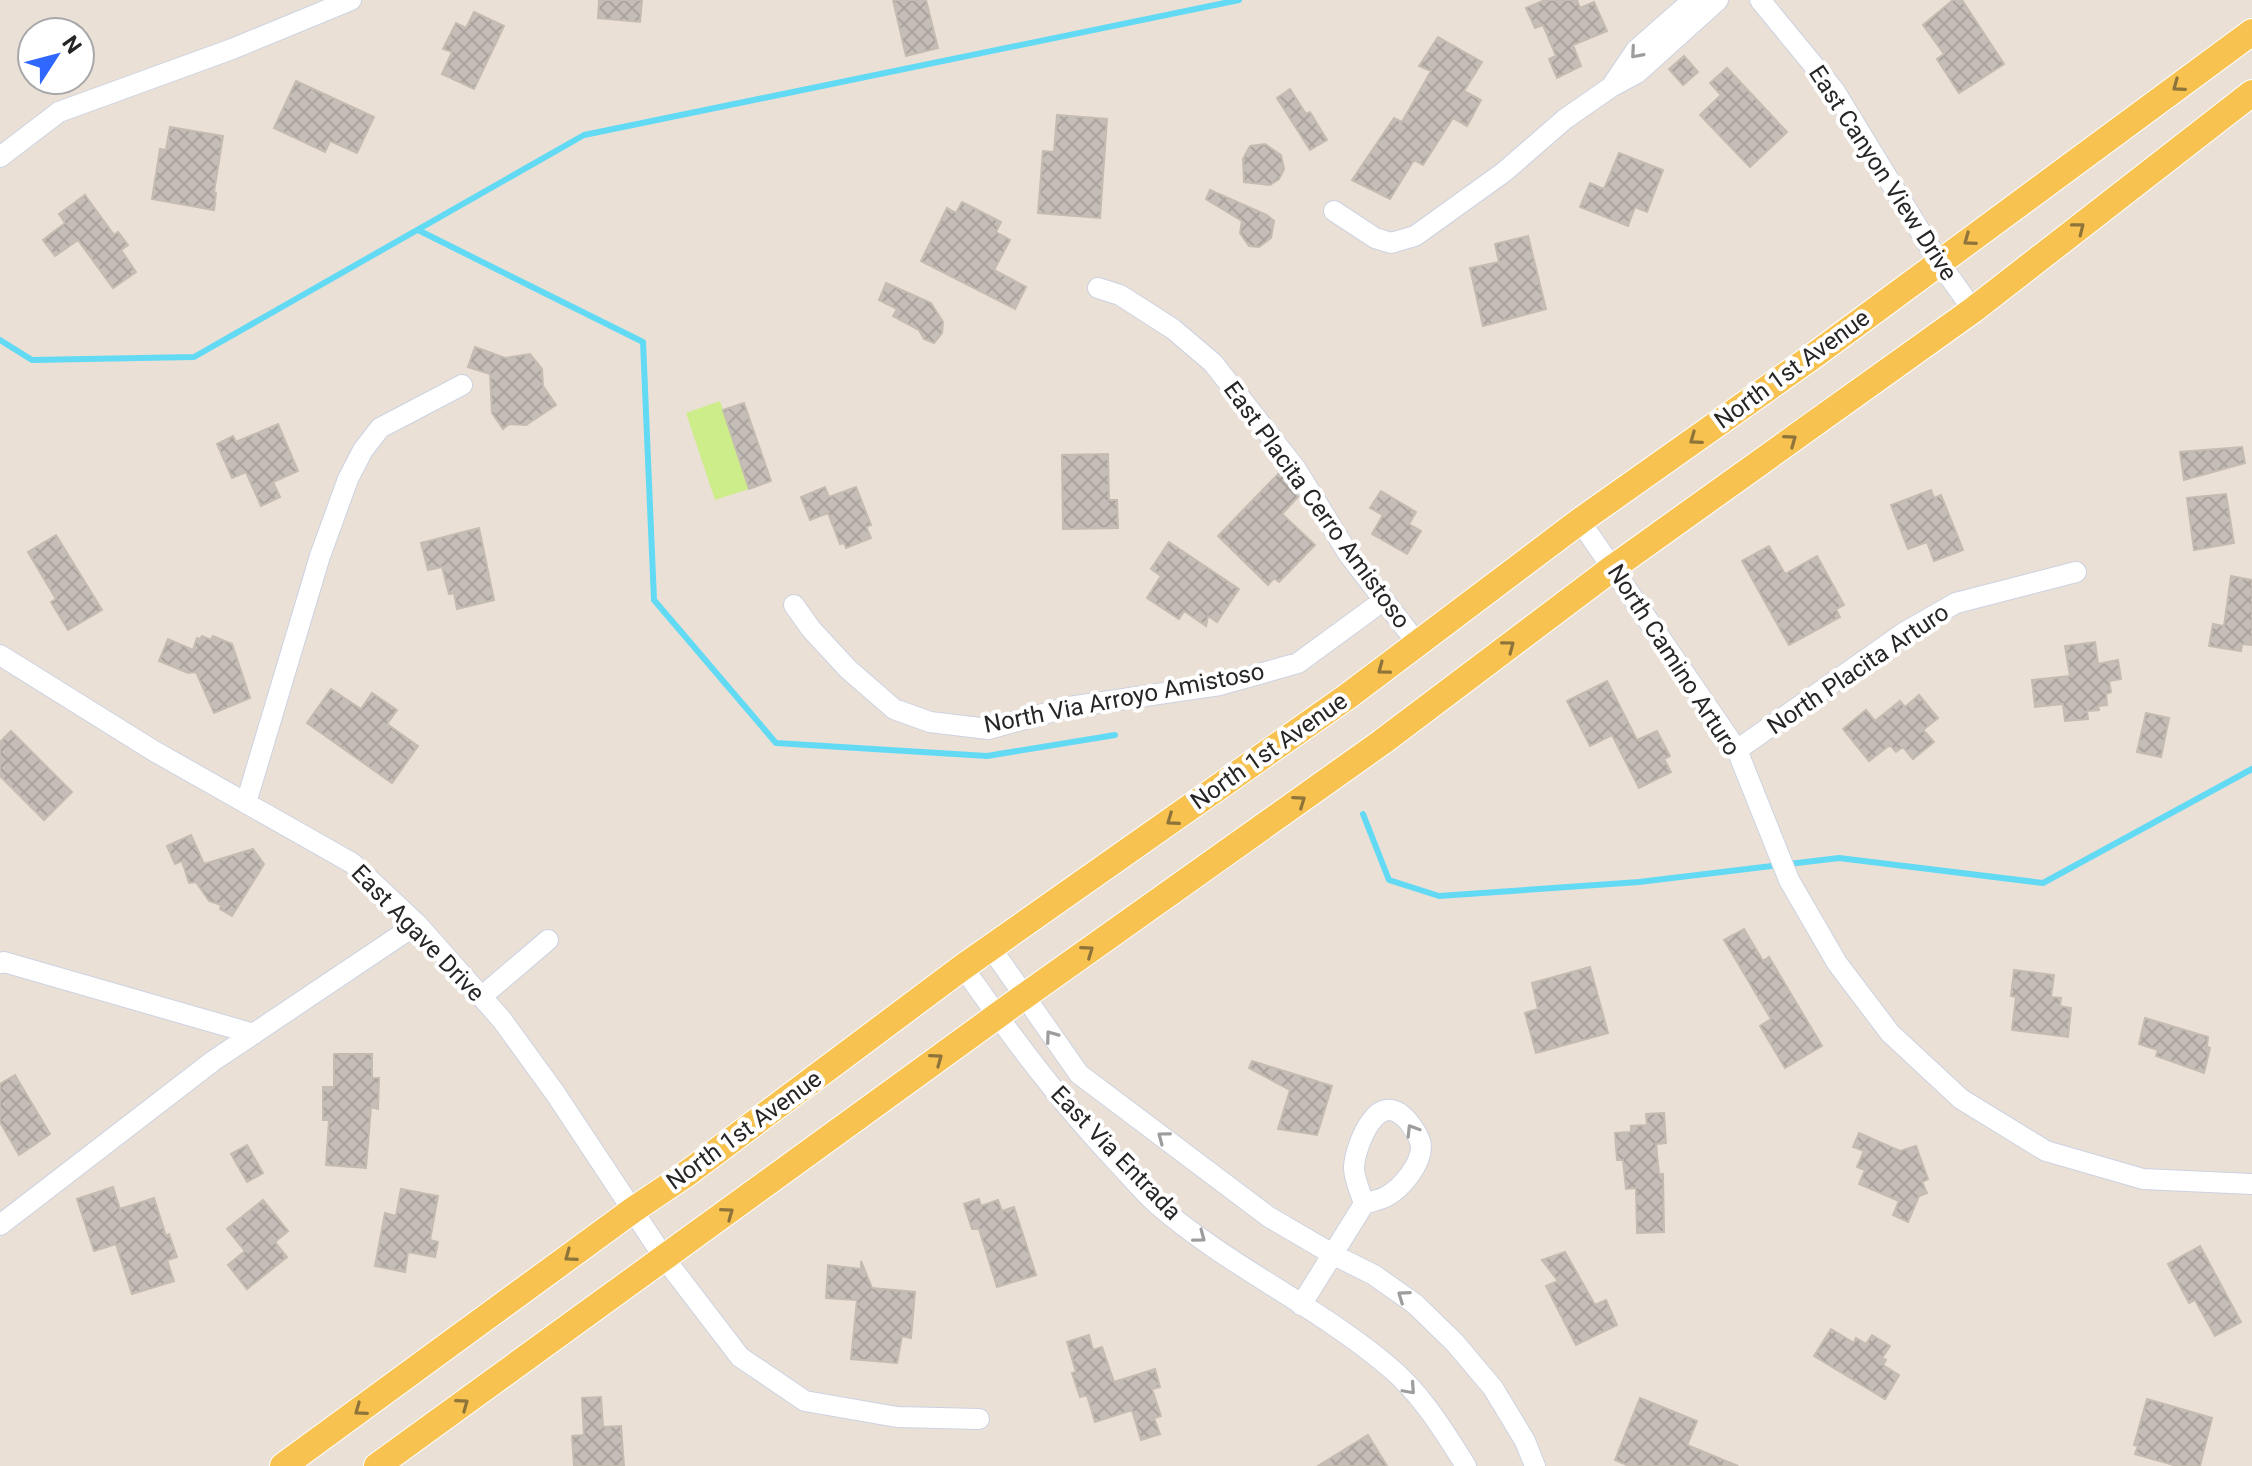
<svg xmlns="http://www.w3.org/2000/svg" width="2252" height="1466" viewBox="0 0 2252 1466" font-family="Roboto,sans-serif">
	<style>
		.pitch { fill: #cced8a }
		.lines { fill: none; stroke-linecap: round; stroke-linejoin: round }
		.stream { stroke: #62daf4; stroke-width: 6 }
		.building { fill: url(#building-cross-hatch); stroke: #c5bcb1; stroke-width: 2 }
		.minor-casing { stroke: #ccd2e1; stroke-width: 22 }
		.major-casing { stroke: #fff; stroke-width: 28 }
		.minor { stroke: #fff; stroke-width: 20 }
		.major { stroke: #f7c24f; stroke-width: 26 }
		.oneway { stroke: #9d9d9d }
		.oneway2 { stroke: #8e743a }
		.labels { text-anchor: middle; stroke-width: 8; stroke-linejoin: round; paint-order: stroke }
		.street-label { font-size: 24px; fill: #262626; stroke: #fff }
	</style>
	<defs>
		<pattern id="building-cross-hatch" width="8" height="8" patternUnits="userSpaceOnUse" patternTransform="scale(2)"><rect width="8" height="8" fill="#c5bdb7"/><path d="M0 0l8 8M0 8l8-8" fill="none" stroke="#a9a29d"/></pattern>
	</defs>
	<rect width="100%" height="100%" fill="#ebe0d6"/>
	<!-- pitch -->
	<path class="pitch" d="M720,401l29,88 -34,11 -29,-87z"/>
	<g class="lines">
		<!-- stream -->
		<path class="stream" d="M418,230l225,112 11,258 122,143 211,13 128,-21
			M0,340l32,20 162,-3 390,-222 655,-135
			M1363,814l26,66 50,16 200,-14 200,-24 204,25 209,-114"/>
	</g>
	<!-- building -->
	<path class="building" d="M599,0h43l-2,22 -42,-4z
		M893,0h33l12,48 -32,8z
		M1545,0h32l3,8 14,-6 13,29 -34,14 8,21 -24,12 -8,-19 7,-3 -13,-31 -8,3 -9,-20z
		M1953,0h9l42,64 -45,29 -22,-34 7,-5 -21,-29z
		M474,12l30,14 -30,63 -32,-15 10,-22 -9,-3 13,-26 10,5z
		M1438,37l44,25 -18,29 17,9 -14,26 -14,-8 -30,47 -9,-5 -24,39 -38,-19 42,-62 8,4 29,-51 -12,-5z
		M1684,56l14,16 -15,13 -14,-16z
		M1727,68l60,64 -37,35 -50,-52 21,-20 -11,-12z
		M296,81l78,36 -17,36 -27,-12 -5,11 -51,-24z
		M1290,89l16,25 4,-2 17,28 -17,10 -33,-52z
		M1057,115l50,4 -7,99 -62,-5 5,-62 11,1z
		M170,127l53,9 -9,56 2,1 -2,17 -62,-11 8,-50 6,1z
		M1265,144l16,11 3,14 -5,10 -9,6 -26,-3 -1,-23 7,-13z
		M1619,153l44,17 -16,42 -12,-5 -7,19 -48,-19 10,-24 14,6z
		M1210,190l57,25 7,6 -3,17 -12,9 -10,-1 -9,-13 2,-12 -36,-22z
		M85,195l29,40 4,-3 10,13 -7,5 15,22 -23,16 -35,-48 -23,16 -12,-16 22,-17 -6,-9z
		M962,202l39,20 -5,10 14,8 -16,30 32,17 -11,22 -94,-48 26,-53 9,5z
		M1528,236l18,73 -63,17 -13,-58 29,-6 -4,-18z
		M886,283l45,20 12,19 -1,11 -8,10 -10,-4 -5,-9 -26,-14 4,-7 -18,-9z
		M475,347l30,11 25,-4 12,15 1,17 13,19 -30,20 -17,-1 -6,5 -11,-16 -2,-39 -22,-7z
		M744,403l27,78 -22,8 -26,-79z
		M278,424l20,47 -25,11 7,15 -19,9 -15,-34 -14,6 -15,-34 16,-8 3,6z
		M2242,447l3,16 -61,17 -4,-28z
		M1108,454l1,46h8l1,28 -55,1 -1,-74z
		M1281,471l17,26 -16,17 33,31 -36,37 -5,-4 -6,7 -50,-49z
		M825,487l4,10 27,-10 15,38 -5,2 5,11 -25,10 -2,-5 -4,1 -12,-31 -18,7 -9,-23z
		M1931,490l3,8 7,-3 22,55 -29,11 -7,-19 -19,7 -17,-44z
		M1381,491l35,21 -7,12 12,7 -14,23 -35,-20 11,-19 -13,-7z
		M2226,494l8,49 -40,7 -7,-52z
		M479,528l15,72 -37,9 -3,-16 -5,1 -7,-27 -14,3 -7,-27z
		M56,535l46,75 -34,20 -17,-28 5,-3 -28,-47z
		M1169,542l70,47 -22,33 -9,-6 -2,10 -22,-15 -5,8 -32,-21 14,-22 -10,-7z
		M1769,546l16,28 32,-18 27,49 -8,4 4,8 -51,28 -47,-84z
		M2231,576l21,4v65l-10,-1 -1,7 -32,-5 4,-22 11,2z
		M202,636l9,4 2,-4 19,8 18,54 -36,15 -18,-41 -8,1 -29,-12 9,-22 25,11 4,-12 3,1z
		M2095,642l3,22 20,-4 3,19 -12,2 2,11 -5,2 1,11 -9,1 1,4 -12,1 1,8 -23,2 -2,-17 -28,3 -3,-27 38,-4 -5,-30z
		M1607,681l30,59 20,-9 13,25 -6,3 7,13 -32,16 -27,-53 -22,11 -23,-45z
		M331,689l30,20 11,-16 25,17 -10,14 31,22 -26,37 -85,-60z
		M1919,695l19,23 -15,12 11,12 -21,17 -10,-12 -7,5 -6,-7 -21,16 -26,-32 23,-19 9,11 25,-20 5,6z
		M2146,713l23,5 -8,39 -24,-5z
		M11,731l61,61 -28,28 -44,-44v-34z
		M191,835l13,29 49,-15 11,15 -32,52 -12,-7 1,-4 -12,-4 -13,-19 -7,1 -7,-22 -7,3 -8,-18z
		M1744,929l19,32 6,-4 53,89 -37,22 -25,-42 11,-7 -47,-79z
		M1590,967l18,66 -72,20 -11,-40 13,-4 -6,-26z
		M2014,970l40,5 -3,22 10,1 -1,8 11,2 -3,29 -56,-7 4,-33 -5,-1z
		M2145,1018l63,19 -1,9 3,2 -6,25 -48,-17 2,-6 -19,-6z
		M334,1054h38v24h7l-1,31 -7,-2 -5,61 -40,-3 3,-45h-6v-33h11z
		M1252,1061l80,25 -15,49 -39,-6 12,-39 -41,-22z
		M15,1075l35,59 -31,21 -19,-33v-38z
		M1664,1113l2,30 -10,1 3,30h4l1,58 -27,1 -1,-45 -10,1 -3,-29h-6l-2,-27 16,-1v-6l16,-1 -1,-11z
		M1859,1133l41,18 16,-5 12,33 -6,3 5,11 -8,3 -11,26 -15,-7 6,-14 -40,-17 6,-14 -8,-3 7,-16 -11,-4z
		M247,1145l16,28 -16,9 -16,-28z
		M113,1187l7,22 34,-11 12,38 3,-2 8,23 -10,3 7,21 -42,13 -16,-50 -22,7 -17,-52z
		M401,1189l37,7 -8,44 8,2 -3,15 -27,-5 -3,20 -30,-6 10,-53 11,3z
		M979,1199l2,7 17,-6 4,11 12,-4 22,68 -39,12 -18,-58h-7l-8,-25z
		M263,1200l25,31 -13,11 12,15 -40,32 -19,-24 17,-14 -18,-22z
		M2200,1246l41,76 -26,14 -20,-36 -6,3 -21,-39z
		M1565,1252l30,53 11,-5 11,25 -41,20 -30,-59 12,-5 -16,-21z
		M861,1261l11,27 43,4 -4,46 -9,-2 -5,27 -46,-4 6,-59 -31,-2 2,-33 33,4z
		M1831,1329l23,14 2,-5 10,6 6,-9 18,11 -8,12 4,2 -3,5 16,10 -14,24 -71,-43z
		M1089,1335l4,15 9,-3 12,35 41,-13 5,18 -8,2 9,27 -7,2 6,16 -19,6 -9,-30 -37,12 -8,-27 -7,2 -8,-24 4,-1 -9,-30z
		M601,1397l2,30 18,-1 3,40h-50l-2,-30 12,-1 -2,-37z
		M1640,1398l57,23 -10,24 51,21h-109l-14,-6z
		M2147,1399l65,19 -12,48h-23l-42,-12 3,-8 -4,-1z
		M1368,1435l19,31h-69z"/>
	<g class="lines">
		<defs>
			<path id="minor" d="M1693,0l-57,50 -25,37 26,-14 81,-73
				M1760,0l74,90 105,172 34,48
				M0,157l59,-45 173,-63 119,-49
				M1334,211l41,27 16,5 24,-7 89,-64 61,-53 46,-32
				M1098,288l22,7 53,34 40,34 83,106 53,86 68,88
				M1580,521l157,229 52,130 48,83 53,70 71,66 85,52 97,28 109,5
				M794,605l17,24 37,40 46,40 36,13 58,7 81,-22 151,-22 78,-22 86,-63
				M0,655l154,96 198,112 65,61 85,96 53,73 110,166 75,98 65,44 92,16 82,2
				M1737,750l168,-118 51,-29 120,-31
				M246,803l74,-247 28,-77 15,-29 17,-22 82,-43
				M991,948l88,126 190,143 65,38 40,20 41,29 40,39 38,45 32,53 10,25
				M0,963l4,-1 250,72
				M963,967c48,69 97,135 154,195 14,15 27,31 42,44 71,61 158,100 229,160 33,27 56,65 78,100
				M481,997l67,-57
				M0,1225l213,-164 204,-137
				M1301,1305l63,-101c7,-3 17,-4 23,-8 15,-8 34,-32 34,-49 0,-8 -6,-16 -10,-22 -4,-6 -12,-14 -20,-15 -21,-3 -37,42 -37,58 0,11 7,25 10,36"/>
			<path id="major" d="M283,1466l350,-256 52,-35 278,-208 385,-271 232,-175 236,-167 436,-322
				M377,1466l635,-461 370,-263 232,-175 359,-257 279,-217"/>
		</defs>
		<!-- minor casing -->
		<use href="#minor" class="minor-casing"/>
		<!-- major casing -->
		<use href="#major" class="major-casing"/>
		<!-- minor -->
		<use href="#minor" class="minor"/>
		<!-- major -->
		<use href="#major" class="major"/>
	</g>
	<!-- one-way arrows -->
	<defs><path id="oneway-chevron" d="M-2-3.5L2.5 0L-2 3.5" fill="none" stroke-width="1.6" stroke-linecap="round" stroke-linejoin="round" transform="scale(2)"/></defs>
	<g class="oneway">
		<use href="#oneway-chevron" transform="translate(1636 53) rotate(131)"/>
		<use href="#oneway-chevron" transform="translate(1051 1036) rotate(-126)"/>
		<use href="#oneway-chevron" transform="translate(1412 1130) rotate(-122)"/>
		<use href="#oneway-chevron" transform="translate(1163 1137) rotate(-143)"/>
		<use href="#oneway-chevron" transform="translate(1200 1237) rotate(37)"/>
		<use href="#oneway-chevron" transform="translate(1403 1296) rotate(-145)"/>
		<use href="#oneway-chevron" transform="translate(1410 1389) rotate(48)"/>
	</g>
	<g class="oneway2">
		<use href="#oneway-chevron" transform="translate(2178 86) rotate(144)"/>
		<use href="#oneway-chevron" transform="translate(2079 228) rotate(-38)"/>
		<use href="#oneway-chevron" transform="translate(1969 240) rotate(144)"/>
		<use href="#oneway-chevron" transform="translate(1695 439) rotate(144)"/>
		<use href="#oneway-chevron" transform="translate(1791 440) rotate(-36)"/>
		<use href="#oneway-chevron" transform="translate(1509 646) rotate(-37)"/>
		<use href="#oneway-chevron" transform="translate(1383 669) rotate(143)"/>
		<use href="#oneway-chevron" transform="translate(1300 801) rotate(-35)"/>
		<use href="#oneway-chevron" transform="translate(1172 820) rotate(145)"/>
		<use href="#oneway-chevron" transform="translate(1088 951) rotate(-35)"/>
		<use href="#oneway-chevron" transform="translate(937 1059) rotate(-36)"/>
		<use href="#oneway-chevron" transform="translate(728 1213) rotate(-36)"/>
		<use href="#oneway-chevron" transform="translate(570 1256) rotate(144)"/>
		<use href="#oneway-chevron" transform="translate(463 1404) rotate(-36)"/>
		<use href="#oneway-chevron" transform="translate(360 1410) rotate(144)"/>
	</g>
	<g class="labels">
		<!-- street labels -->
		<g class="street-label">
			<text transform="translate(1883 173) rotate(57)" y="8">East Canyon View Drive</text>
			<text transform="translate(1792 369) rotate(-36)" y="8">North 1st Avenue</text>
			<text transform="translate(1317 505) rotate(54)" y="8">East Placita Cerro Amistoso</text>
			<text transform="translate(1674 660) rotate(57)" y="8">North Camino Arturo</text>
			<text transform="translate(1858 669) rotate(-34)" y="8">North Placita Arturo</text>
			<text transform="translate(1124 698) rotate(-11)" y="8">North Via Arroyo Amistoso</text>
			<text transform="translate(1269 751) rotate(-35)" y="8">North 1st Avenue</text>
			<text transform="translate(418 933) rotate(46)" y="8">East Agave Drive</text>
			<text transform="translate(744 1130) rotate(-36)" y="8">North 1st Avenue</text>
			<text transform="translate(1116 1153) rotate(46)" y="8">East Via Entrada</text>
		</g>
	</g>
	<!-- north arrow -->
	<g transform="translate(56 56) rotate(54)"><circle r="38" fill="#ffffff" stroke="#a8a8a8" stroke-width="2"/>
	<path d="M0-6L14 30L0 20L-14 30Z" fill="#2f67ff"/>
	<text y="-12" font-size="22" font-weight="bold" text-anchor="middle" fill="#262626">N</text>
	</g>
</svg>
